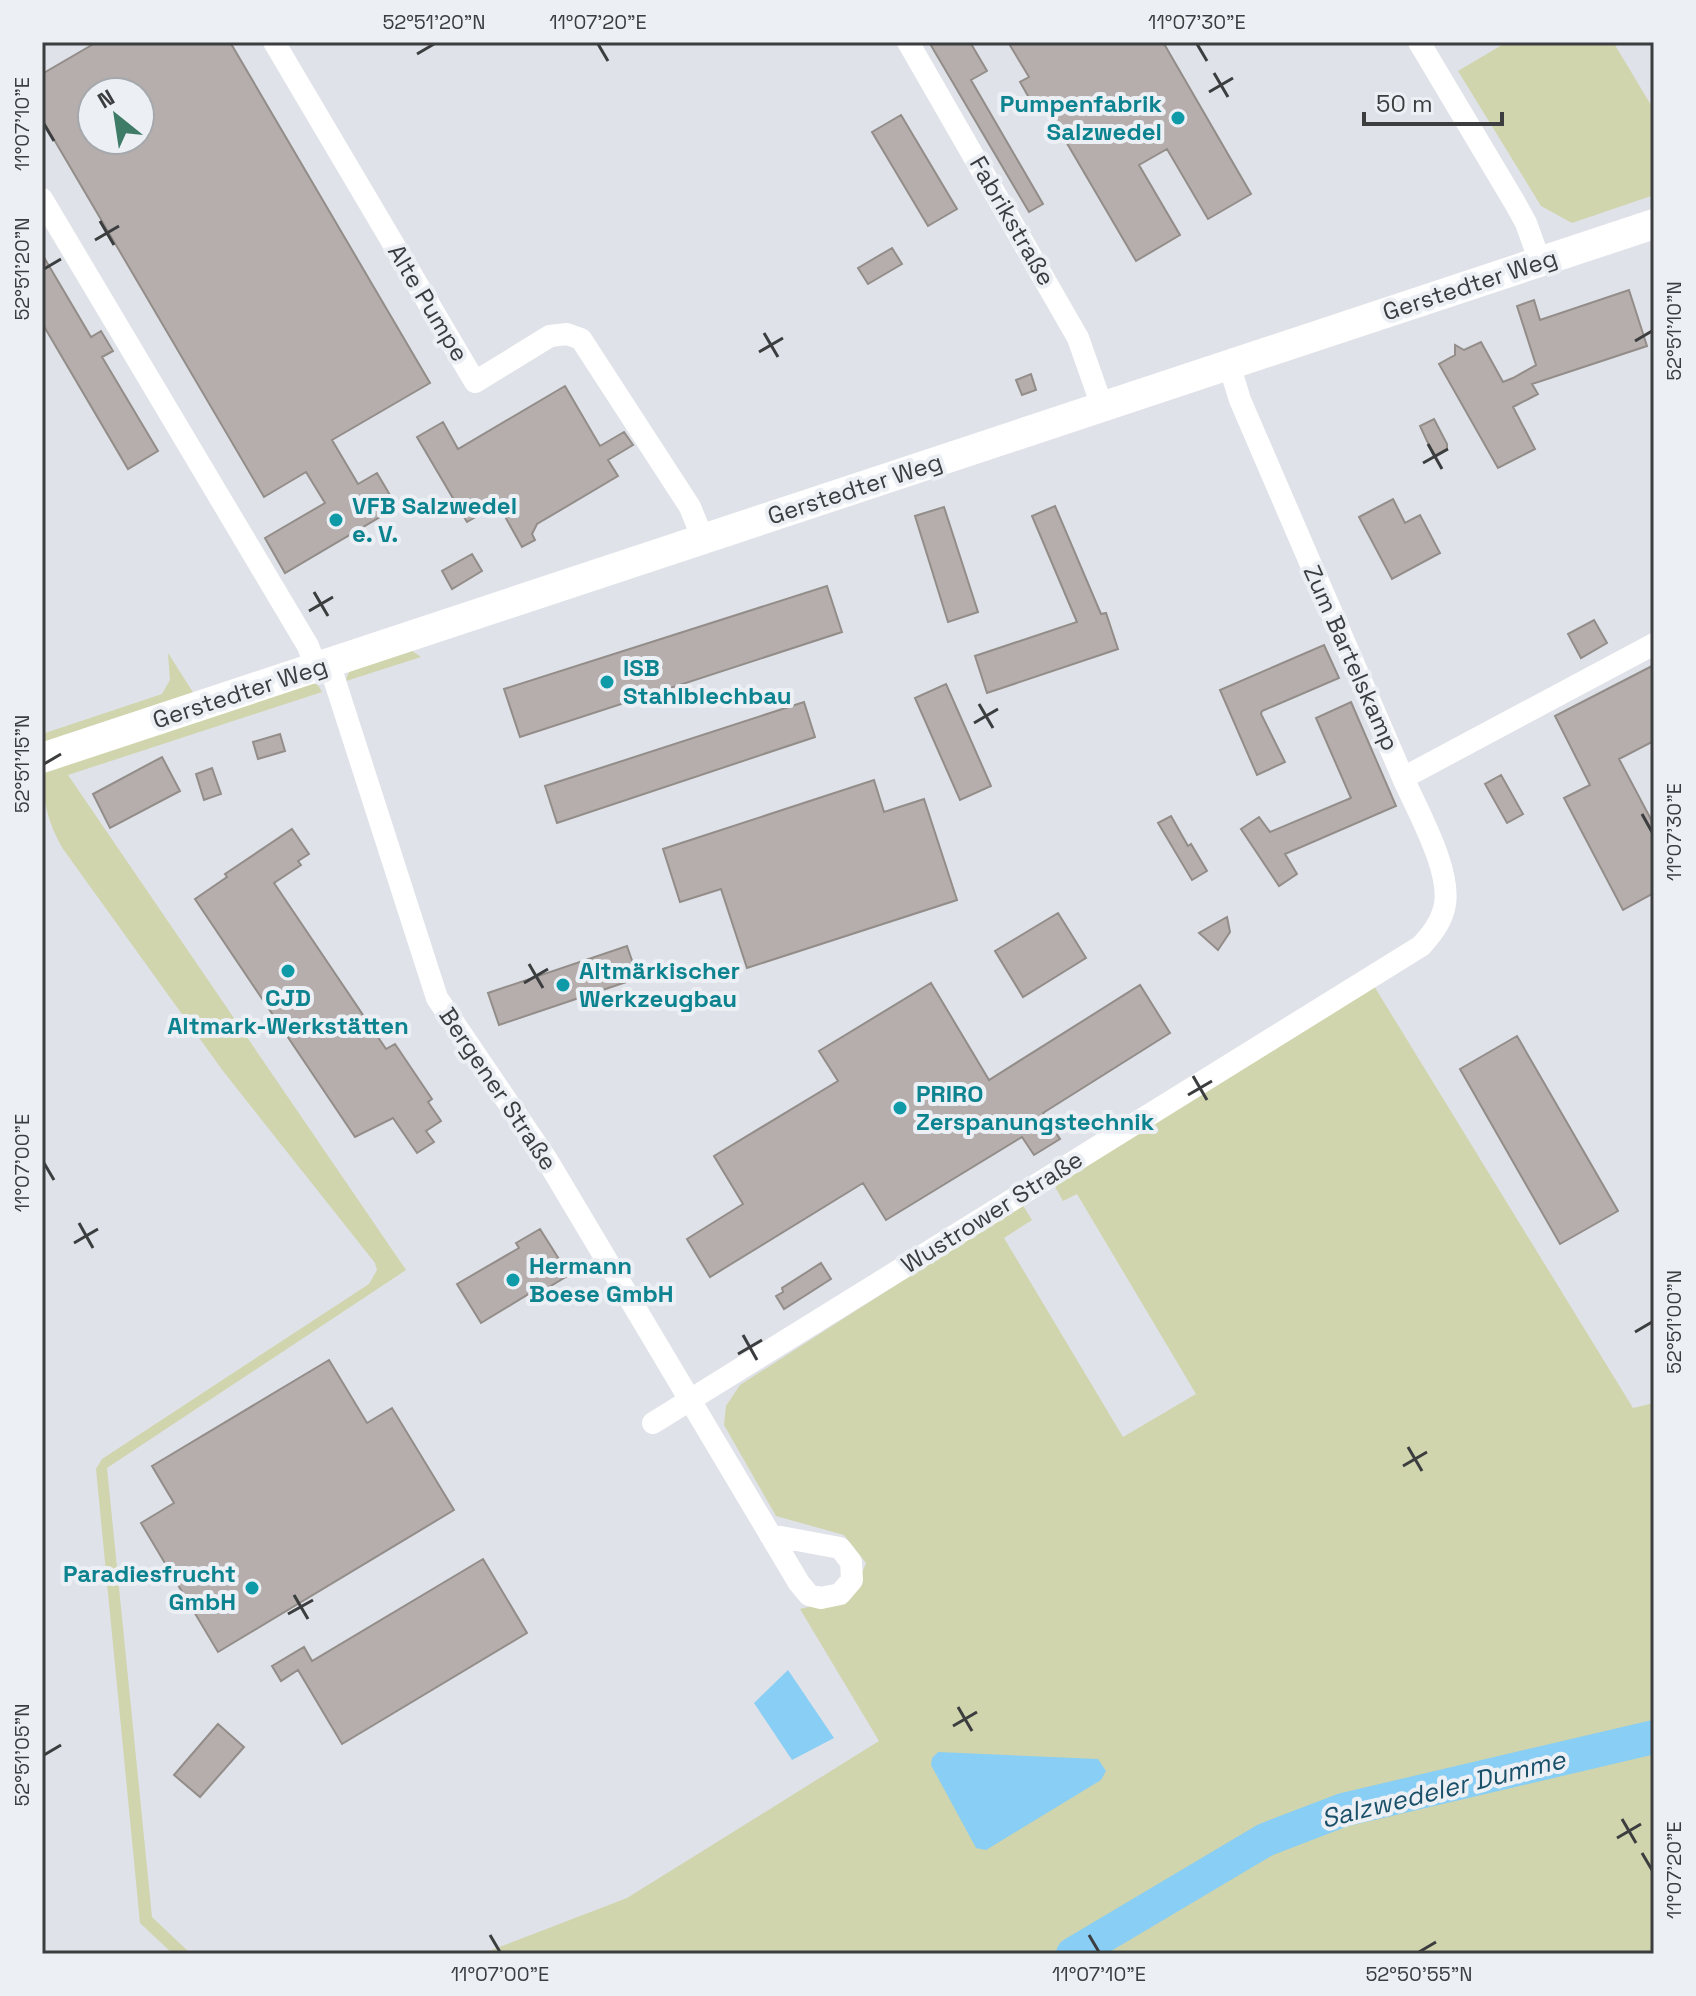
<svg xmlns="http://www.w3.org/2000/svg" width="1696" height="1996" viewBox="0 0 1696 1996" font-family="'Space Grotesk',sans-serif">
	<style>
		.green { fill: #d0d5ad }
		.water { fill: #89cef5 }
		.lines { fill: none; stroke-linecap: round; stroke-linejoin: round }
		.river { stroke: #89cef5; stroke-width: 34 }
		.building { fill: #b5aeac; stroke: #938d8a; stroke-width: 2; fill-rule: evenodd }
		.street { stroke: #fff; stroke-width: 22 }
		.secondary { stroke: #fff; stroke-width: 30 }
		.ticks { fill: none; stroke: #3b3d3f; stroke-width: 3 }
		.culture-dot { fill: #0f9aa8; stroke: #ecf0f5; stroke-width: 3 }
		.labels { text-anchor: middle; stroke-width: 8; stroke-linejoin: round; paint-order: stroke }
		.culture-label { font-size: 24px; font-weight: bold; fill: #0d838f; stroke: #ecf0f5; text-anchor: start }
		.street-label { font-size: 24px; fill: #3b3d3f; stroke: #ecf0f5 }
		.water-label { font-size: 26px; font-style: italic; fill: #1a506a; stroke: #ecf0f5 }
		.neatline { fill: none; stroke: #3b3d3f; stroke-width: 3 }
		.ticks-label { font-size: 20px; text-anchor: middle; fill: #3b3d3f }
	</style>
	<rect width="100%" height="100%" fill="#dfe2e8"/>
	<!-- green -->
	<path class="green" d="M1507,42h102l6,3 39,65v85l-82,28 -31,-17 -83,-135z
		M405,646l16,11 -75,24c3,-23 40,-28 59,-35z
		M168,653l28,44 -154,52v-15l120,-40 8,-14z
		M310,682l8,3 4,7 -254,83 338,495 -299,198 45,449 39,37h-18l-33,-31 -44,-454 6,-10 267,-175 8,-14 -2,-7 -152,-192 -160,-222c-15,-25 -21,-51 -21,-80z
		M1374,986l259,422 21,-5v551h-1173l146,-56 252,-157 -79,-132 52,-12 14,-34 -22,-28 -68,-19 -52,-91 2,-19 14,-21 282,-181 10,16 -28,18 119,199 73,-43 -119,-200 -14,7 -9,-16z"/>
	<!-- water -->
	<path class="water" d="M788,1670l46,68 -42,22 -38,-57z
		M938,1752l160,7 8,12 -5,9 -115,70 -10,-2 -45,-83 1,-7z"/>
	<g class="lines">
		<!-- river -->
		<path class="river" d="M1073,1954l192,-114 78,-30 311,-73"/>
	</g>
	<!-- building -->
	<path class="building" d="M97,42h133l200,341 -98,57 26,44 19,-11 20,34 -112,66 -20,-35 60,-35 -19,-31 -42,25 -222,-378v-45zM92,92h48v48h-48z
		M929,42h41l17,29 -16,9 72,124 -14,8z
		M1008,42h155l88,152 -43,25 -41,-70 -28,16 41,70 -44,26 -95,-162 -9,4 -12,-21 9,-5z
		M901,115l56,94 -29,17 -56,-94z
		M892,248l10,16 -34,20 -10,-16z
		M42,254l49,83 10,-6 12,20 -11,6 56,94 -30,18 -86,-146z
		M1629,290l18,56 -115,38 6,10 -25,13 22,42 -37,19 -59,-104 16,-9v-10l9,5 17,-8 22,40 10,-4 23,-13 -19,-59 17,-6 6,20z
		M1031,374l5,16 -14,5 -6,-15z
		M565,386l35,60 24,-14 9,13 -25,15 10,16 -81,48 -5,10 3,6 -13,7 -24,-43 -31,18 -50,-85 26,-15 15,27z
		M1434,419l13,25v5l-13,7 -14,-30z
		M1393,499l12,24 15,-8 20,38 -48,26 -33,-62z
		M1055,506l46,108 5,-1 12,36 -131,44 -12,-37 102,-34 -45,-106z
		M944,507l34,105 -30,10 -33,-106z
		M472,554l10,17 -30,18 -10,-18z
		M827,586l15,46 -322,105 -16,-48z
		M1594,620l13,23 -26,15 -13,-24z
		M1324,645l15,33 -77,33 -1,3 24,48 -28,13 -37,-85z
		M1654,665v76l-35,18 35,66v68l-31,17 -59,-112 26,-13 -35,-69z
		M946,684l45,102 -31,14 -45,-102z
		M804,702l11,35 -258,86 -12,-37z
		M1351,702l45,104 -111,48 12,20 -18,12 -38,-57 18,-12 11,15 81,-34 -35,-80z
		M280,734l5,17 -27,8 -5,-17z
		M162,757l18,34 -70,37 -17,-34z
		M212,768l9,26 -17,6 -8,-26z
		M1501,775l22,39 -16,9 -22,-39z
		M874,780l10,32 40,-13 33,101 -210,68 -26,-79 -41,13 -17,-53z
		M1171,816l17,30 3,-2 16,27 -15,9 -34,-57z
		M292,829l17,25 -11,7 3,4 -27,18 112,166 9,-5 37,55 -4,3 13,19 -15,10 8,11 -17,11 -24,-35 -38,19 -160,-238 32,-22 -2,-3z
		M1058,913l28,45 -63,39 -28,-46z
		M1227,917l3,15 -12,18 -19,-17z
		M627,946l11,32 -139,47 -11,-32z
		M931,983l58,97 151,-95 30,48 -127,80 17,26 -26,16 -12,-18 -136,83 -23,-37 -153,94 -23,-38 56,-35 -29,-48 124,-75 -19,-30z
		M1517,1036l101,175 -58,33 -100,-175z
		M540,1229l29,46 -25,15 -2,-4 -61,37 -24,-39 62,-36 -3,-5z
		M821,1263l10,16 -47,30 -8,-13 7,-4 -1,-4z
		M329,1360l38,63 25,-15 62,102 -236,142 -77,-129 33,-20 -22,-37z
		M483,1559l44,74 -185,111 -44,-74 -17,11 -9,-15 32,-19 8,14z
		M218,1724l26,23 -44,50 -26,-22z"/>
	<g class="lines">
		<!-- street -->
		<path class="street" d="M274,42l201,340 75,-46 17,-2 14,5 109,168 13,32
			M908,42l170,296 24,68
			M1419,42l96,161 11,20 14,39
			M42,199l266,447 8,21
			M1229,364l11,36 163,378 251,-134
			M329,663l108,335 110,162 252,423 10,12 12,3 19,-4 12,-14 -1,-18 -11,-14 -70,-13
			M653,1423l768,-477c10,-11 19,-22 23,-37 10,-35 -27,-99 -41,-131"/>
		<!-- secondary -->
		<path class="secondary" d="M42,758l1612,-534"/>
	</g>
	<!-- ticks -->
	<path class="ticks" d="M598,44l10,17M1197,44l10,17M417,54l17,-10M1214,73l14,24M1209,92l24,-14M44,124l10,17M100,221l14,24M95,240l24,-14M44,269l17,-10M764,333l14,24M1635,341l17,-10M759,352l24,-14M1428,444l14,25M1423,463l25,-14M314,592l14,24M309,611l24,-14M979,704l14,24M974,723l24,-14M44,764l17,-10M1642,814l10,18M529,964l14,24M524,983l24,-14M1193,1076l14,24M1188,1095l24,-14M44,1163l10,17M79,1223l14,25M74,1243l24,-14M1635,1332l17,-10M743,1335l14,25M738,1354l24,-14M1408,1447l14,24M1403,1466l24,-14M294,1595l14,24M288,1614l25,-14M958,1707l14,24M953,1726l24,-14M44,1755l17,-10M1622,1819l14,24M1617,1838l24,-14M1642,1853l10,17M490,1935l10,17M1089,1935l10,17M1419,1952l17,-10"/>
	<!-- markers -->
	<g class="culture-dot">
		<circle cx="1178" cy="118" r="8"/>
		<circle cx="336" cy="520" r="8"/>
		<circle cx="607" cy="682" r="8"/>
		<circle cx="288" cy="971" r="8"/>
		<circle cx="563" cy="985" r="8"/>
		<circle cx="900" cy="1108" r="8"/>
		<circle cx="513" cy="1280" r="8"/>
		<circle cx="252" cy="1588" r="8"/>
	</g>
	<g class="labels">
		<!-- culture labels -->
		<g class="culture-label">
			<text x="1162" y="112" text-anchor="end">Pumpenfabrik<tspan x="1162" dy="28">Salzwedel</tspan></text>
			<text x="352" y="514">VFB Salzwedel<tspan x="352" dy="28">e. V.</tspan></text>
			<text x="623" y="676">ISB<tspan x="623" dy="28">Stahlblechbau</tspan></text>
			<text x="579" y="979">Altmärkischer<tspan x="579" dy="28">Werkzeugbau</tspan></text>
			<text x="288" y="1006" text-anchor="middle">CJD<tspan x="288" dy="28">Altmark-Werkstätten</tspan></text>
			<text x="916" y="1102">PRIRO<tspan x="916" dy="28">Zerspanungstechnik</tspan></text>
			<text x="529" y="1274">Hermann<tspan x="529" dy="28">Boese GmbH</tspan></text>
			<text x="236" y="1582" text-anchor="end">Paradiesfrucht<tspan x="236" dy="28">GmbH</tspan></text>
		</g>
		<!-- street labels -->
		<g class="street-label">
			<text transform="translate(1012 221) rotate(60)" y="8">Fabrikstraße</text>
			<text transform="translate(1470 285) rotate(-18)" y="8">Gerstedter Weg</text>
			<text transform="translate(428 303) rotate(59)" y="8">Alte Pumpe</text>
			<text transform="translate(855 489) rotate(-18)" y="8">Gerstedter Weg</text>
			<text transform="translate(1351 658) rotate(66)" y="8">Zum Bartelskamp</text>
			<text transform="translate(240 693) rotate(-18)" y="8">Gerstedter Weg</text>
			<text transform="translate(498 1089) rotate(56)" y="8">Bergener Straße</text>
			<text transform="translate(992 1212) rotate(-32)" y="8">Wustrower Straße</text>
		</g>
		<!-- water labels -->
		<g class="water-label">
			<text transform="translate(1443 1789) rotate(-14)" y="9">Salzwedeler Dumme</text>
		</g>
	</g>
	<!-- border -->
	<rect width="1696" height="1996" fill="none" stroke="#ecf0f5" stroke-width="88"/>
	<!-- north arrow -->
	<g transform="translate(116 116) rotate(330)"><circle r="38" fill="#ecf0f5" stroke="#a5a8ac" stroke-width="2"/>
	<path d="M0-6L14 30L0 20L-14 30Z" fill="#3e7c68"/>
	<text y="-12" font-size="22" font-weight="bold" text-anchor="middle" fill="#3b3d3f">N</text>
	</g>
	<!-- scale -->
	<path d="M1364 112v12h138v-12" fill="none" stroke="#3b3d3f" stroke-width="4"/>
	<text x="1376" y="112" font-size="24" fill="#3b3d3f" stroke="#ecf0f5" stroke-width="6" paint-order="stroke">50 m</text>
	<rect x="44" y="44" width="1608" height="1908" class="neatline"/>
	<g class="ticks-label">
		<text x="434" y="29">52°51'20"N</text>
		<text x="598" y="29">11°07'20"E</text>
		<text x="1197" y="29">11°07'30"E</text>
		<text transform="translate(22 124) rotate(-90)" y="7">11°07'10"E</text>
		<text transform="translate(22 269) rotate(-90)" y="7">52°51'20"N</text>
		<text transform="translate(1674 331) rotate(-90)" y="7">52°51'10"N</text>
		<text transform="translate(22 764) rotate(-90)" y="7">52°51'15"N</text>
		<text transform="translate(1674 832) rotate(-90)" y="7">11°07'30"E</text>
		<text transform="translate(22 1163) rotate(-90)" y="7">11°07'00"E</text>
		<text transform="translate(1674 1322) rotate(-90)" y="7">52°51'00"N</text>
		<text transform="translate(22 1755) rotate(-90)" y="7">52°51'05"N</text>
		<text transform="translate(1674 1870) rotate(-90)" y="7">11°07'20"E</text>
		<text x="500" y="1981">11°07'00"E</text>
		<text x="1099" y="1981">11°07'10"E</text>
		<text x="1419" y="1981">52°50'55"N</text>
	</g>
</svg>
